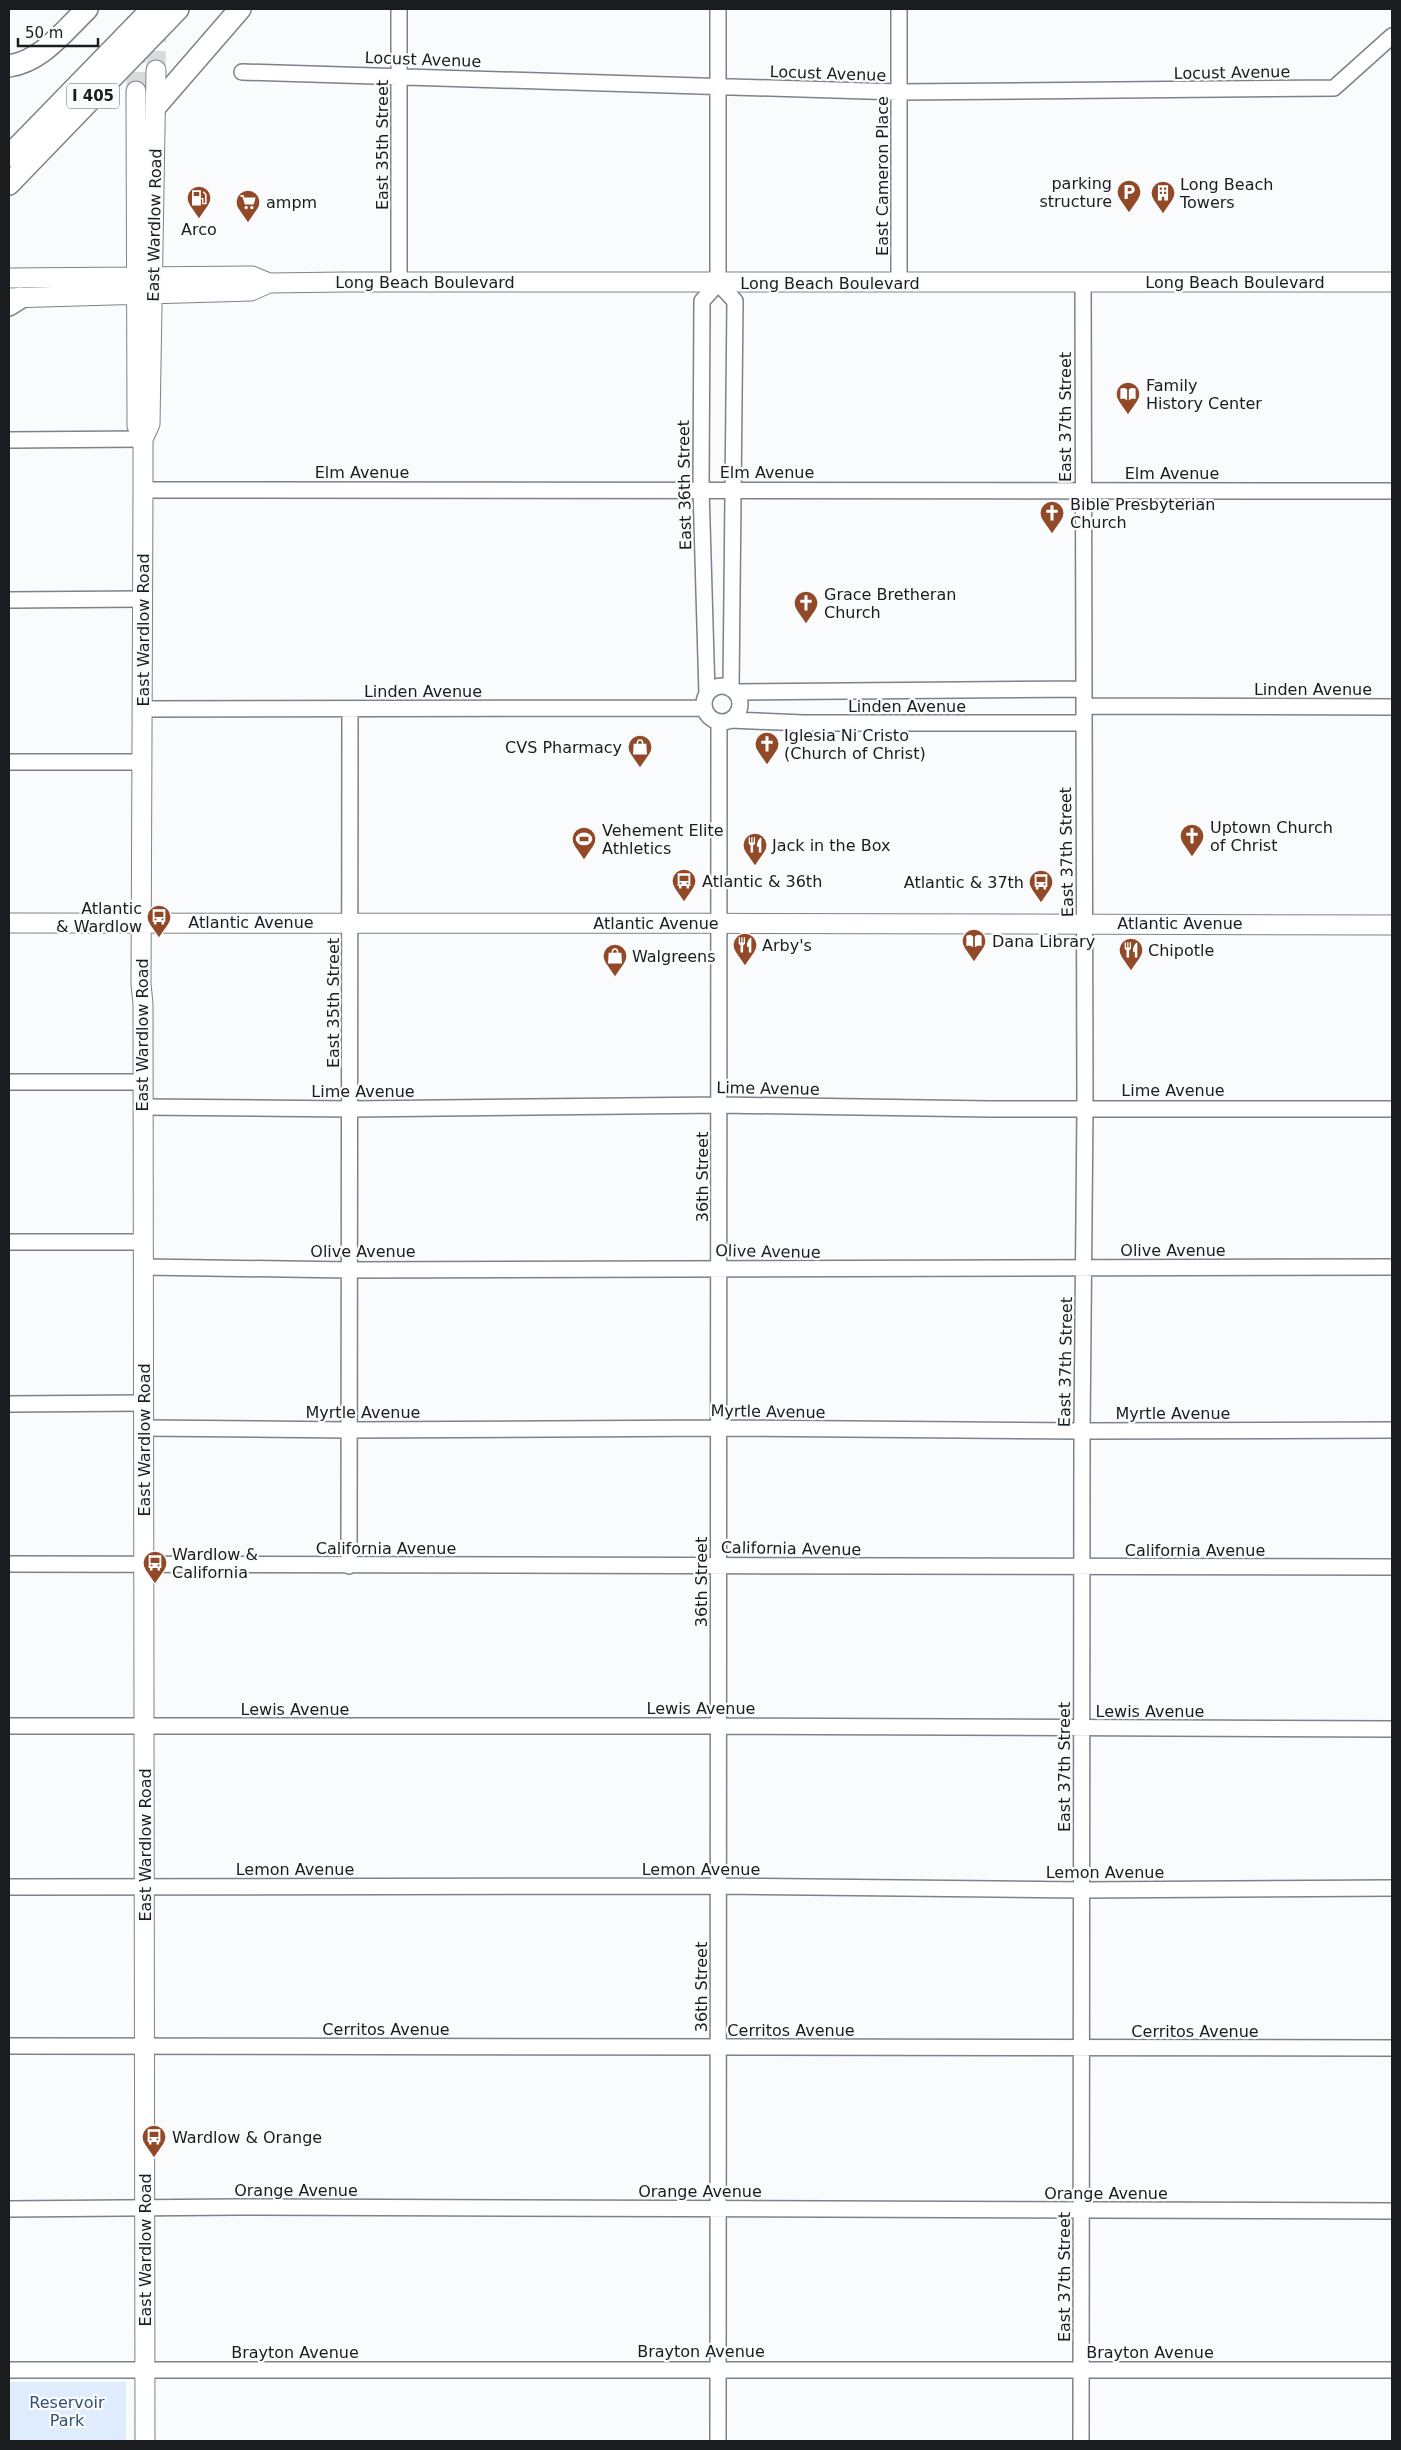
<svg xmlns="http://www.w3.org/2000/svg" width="1401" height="2450" viewBox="0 0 1401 2450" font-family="'DejaVu Sans',sans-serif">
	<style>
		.green { fill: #dfecfd }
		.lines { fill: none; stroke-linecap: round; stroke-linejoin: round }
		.major-tunnel { stroke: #d8dadc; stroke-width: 19; stroke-dasharray: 19 9; stroke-linecap: butt }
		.minor-casing { stroke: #7c828b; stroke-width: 18 }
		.major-casing { stroke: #7c828b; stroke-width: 21 }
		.highway-casing { stroke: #7c828b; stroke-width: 24 }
		.minor { stroke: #fff; stroke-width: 15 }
		.major { stroke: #fff; stroke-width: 19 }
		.highway { stroke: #fff; stroke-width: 21 }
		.labels { text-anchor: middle; stroke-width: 4.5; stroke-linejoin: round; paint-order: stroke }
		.shield { fill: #fafbfd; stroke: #5d5f62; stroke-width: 1 }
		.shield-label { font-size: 15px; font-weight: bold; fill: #1a1c1f }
		.street-label { font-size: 16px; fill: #1a1c1f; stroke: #fafbfd }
		.poi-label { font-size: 16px; fill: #1a1c1f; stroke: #fafbfd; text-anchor: start }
		.park-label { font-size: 16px; fill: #305179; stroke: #fafbfd }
	</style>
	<rect width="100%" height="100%" fill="#fafbfd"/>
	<!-- green -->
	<path class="green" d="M9,2382h117v59h-117z"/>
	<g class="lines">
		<!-- major-tunnel -->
		<path class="major-tunnel" d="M156,70l1,-48
			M136,91l1,-82"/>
		<defs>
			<path id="minor" d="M399,9v272
				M718,9v274l17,18 -4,388
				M899,9v273
				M242,72l657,20 435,-4 58,-52
				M9,440l134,-1
				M143,490l1249,1
				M9,600l133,-1
				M704 704a18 18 0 1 1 36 0a18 18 0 1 1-36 0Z
				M735,692l349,-3
				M707,694l-6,-205 1,-188 16,-18
				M1084,706l308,1
				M143,709l561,-1
				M731,720l72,3h280
				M9,762h134
				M9,1082h133
				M143,1107l208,2 369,-4 270,4h402
				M9,1242h134
				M144,1267l206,3 1042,-3
				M9,1404l135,-1
				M144,1428l206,2 370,-2 362,3 310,-1
				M9,1564l1383,3
				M349,1566l1,-857
				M9,1726h709l674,3
				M9,1887l709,-1 364,4 310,-2
				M9,2046l1383,2
				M9,2209l228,-2 1155,4
				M9,2370h1383
				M718,2441l1,-1719
				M1081,2441l1,-1010 3,-324 -2,-824"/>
			<path id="major" d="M136,91l1,335 5,9
				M9,278l243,-2 17,7
				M9,298l242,-7 18,-8 76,-1h1047
				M9,923c461,1 922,-1 1383,2
				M145,2441l-2,-1437 -2,-20 2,-494v-51l7,-15 6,-354"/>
			<path id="highway" d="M9,66c33,-5 55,-35 78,-57
				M156,106l84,-97
				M9,156l143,-147
				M9,184l169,-175
				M9,305l11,-7"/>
		</defs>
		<!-- minor casing -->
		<use href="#minor" class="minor-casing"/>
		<!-- major casing -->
		<use href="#major" class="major-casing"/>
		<!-- highway casing -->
		<use href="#highway" class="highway-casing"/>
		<!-- minor -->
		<use href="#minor" class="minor"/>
		<!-- major -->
		<use href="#major" class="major"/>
		<!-- highway -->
		<use href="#highway" class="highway"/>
	</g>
	<!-- icons -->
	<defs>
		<symbol id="parking-pin" viewBox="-11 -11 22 30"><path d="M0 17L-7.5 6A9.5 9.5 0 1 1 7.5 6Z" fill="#914927" stroke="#fafbfd"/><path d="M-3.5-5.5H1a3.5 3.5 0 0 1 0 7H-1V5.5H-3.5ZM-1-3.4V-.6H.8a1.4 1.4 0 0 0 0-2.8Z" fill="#fff"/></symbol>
		<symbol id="building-pin" viewBox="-11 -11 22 30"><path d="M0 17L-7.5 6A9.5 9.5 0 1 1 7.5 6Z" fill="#914927" stroke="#fafbfd"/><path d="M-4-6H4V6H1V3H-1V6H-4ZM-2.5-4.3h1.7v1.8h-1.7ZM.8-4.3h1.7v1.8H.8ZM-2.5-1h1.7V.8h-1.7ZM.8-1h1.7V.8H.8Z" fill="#fff"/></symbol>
		<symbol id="fuel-pin" viewBox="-11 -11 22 30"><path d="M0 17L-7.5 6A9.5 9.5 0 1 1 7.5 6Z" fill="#914927" stroke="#fafbfd"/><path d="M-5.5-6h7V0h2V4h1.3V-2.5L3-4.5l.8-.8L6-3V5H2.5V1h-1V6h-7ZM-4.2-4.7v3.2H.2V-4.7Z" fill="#fff"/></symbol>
		<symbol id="supermarket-pin" viewBox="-11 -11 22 30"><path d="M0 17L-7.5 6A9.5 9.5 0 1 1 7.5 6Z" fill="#914927" stroke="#fafbfd"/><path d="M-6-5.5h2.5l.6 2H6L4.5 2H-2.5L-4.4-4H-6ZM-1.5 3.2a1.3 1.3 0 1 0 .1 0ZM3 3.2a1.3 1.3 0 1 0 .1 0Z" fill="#fff"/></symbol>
		<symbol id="library-pin" viewBox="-11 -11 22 30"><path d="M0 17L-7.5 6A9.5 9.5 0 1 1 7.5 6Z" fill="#914927" stroke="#fafbfd"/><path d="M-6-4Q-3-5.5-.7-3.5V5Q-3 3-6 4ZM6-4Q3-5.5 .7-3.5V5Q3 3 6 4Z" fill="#fff"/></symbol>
		<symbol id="church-pin" viewBox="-11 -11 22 30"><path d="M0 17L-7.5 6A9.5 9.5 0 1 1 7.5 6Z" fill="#914927" stroke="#fafbfd"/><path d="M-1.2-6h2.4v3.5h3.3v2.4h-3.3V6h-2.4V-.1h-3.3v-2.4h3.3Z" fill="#fff"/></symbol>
		<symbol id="shop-pin" viewBox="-11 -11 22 30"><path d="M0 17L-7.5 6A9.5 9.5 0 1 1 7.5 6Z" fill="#914927" stroke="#fafbfd"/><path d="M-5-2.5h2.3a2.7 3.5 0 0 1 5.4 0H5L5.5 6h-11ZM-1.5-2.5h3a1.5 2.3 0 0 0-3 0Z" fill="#fff"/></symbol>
		<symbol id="stadium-pin" viewBox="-11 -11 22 30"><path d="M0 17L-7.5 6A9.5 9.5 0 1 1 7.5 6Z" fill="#914927" stroke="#fafbfd"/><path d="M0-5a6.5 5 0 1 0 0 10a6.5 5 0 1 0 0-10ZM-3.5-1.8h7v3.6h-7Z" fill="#fff"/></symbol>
		<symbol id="restaurant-pin" viewBox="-11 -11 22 30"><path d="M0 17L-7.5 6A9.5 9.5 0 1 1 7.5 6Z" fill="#914927" stroke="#fafbfd"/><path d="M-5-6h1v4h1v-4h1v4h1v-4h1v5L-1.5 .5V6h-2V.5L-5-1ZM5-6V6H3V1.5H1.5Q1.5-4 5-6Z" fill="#fff"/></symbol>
		<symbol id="bus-pin" viewBox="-11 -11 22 30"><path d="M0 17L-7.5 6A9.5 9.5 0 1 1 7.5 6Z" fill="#914927" stroke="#fafbfd"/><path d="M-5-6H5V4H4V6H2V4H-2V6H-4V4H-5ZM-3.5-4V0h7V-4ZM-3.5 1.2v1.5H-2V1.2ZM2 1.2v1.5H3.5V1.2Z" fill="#fff"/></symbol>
	</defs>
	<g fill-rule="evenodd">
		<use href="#parking-pin" x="1115" y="178" width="28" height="38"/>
		<use href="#building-pin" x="1149" y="179" width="28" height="38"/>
		<use href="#fuel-pin" x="185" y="184" width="28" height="38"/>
		<use href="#supermarket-pin" x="234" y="188" width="28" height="38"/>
		<use href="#library-pin" x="1114" y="380" width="28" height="38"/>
		<use href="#church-pin" x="1038" y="499" width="28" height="38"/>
		<use href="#church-pin" x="792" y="589" width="28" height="38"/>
		<use href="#church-pin" x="753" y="730" width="28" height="38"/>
		<use href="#shop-pin" x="626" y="733" width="28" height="38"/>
		<use href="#church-pin" x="1178" y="822" width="28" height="38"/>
		<use href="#stadium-pin" x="570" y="825" width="28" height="38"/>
		<use href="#restaurant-pin" x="741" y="831" width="28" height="38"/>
		<use href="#bus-pin" x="670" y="867" width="28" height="38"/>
		<use href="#bus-pin" x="1027" y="868" width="28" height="38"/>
		<use href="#bus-pin" x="145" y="903" width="28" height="38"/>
		<use href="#library-pin" x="960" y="927" width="28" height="38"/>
		<use href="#restaurant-pin" x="731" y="931" width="28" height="38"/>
		<use href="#restaurant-pin" x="1117" y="936" width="28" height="38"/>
		<use href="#shop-pin" x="601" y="942" width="28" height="38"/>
		<use href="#bus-pin" x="141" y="1549" width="28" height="38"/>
		<use href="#bus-pin" x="140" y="2123" width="28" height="38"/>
	</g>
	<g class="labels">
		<!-- shield labels -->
		<rect class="shield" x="67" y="83.5" width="52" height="25" rx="4"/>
		<g class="shield-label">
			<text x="93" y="101">I 405</text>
		</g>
		<!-- street labels -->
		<g class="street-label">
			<text transform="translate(423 59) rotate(2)" y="6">Locust Avenue</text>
			<text transform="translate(1232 72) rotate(-1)" y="6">Locust Avenue</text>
			<text transform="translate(828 73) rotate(2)" y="6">Locust Avenue</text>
			<text transform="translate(382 145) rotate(-90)" y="6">East 35th Street</text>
			<text transform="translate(882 176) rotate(-90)" y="6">East Cameron Place</text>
			<text transform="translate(154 225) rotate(-89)" y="6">East Wardlow Road</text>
			<text x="425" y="288">Long Beach Boulevard</text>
			<text x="1235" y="288">Long Beach Boulevard</text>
			<text x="830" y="289">Long Beach Boulevard</text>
			<text transform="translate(1065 417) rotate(-90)" y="6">East 37th Street</text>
			<text x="362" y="478">Elm Avenue</text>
			<text x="767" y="478">Elm Avenue</text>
			<text x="1172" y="479">Elm Avenue</text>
			<text transform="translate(684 485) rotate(-91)" y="6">East 36th Street</text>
			<text transform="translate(143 630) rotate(-90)" y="6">East Wardlow Road</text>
			<text x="1313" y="695">Linden Avenue</text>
			<text x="423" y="697">Linden Avenue</text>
			<text x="907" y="712">Linden Avenue</text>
			<text transform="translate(1066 852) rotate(-91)" y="6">East 37th Street</text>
			<text x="251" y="928">Atlantic Avenue</text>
			<text x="656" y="929">Atlantic Avenue</text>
			<text x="1180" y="929">Atlantic Avenue</text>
			<text transform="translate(333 1003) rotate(-90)" y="6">East 35th Street</text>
			<text transform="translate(142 1035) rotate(-90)" y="6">East Wardlow Road</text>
			<text transform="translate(768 1088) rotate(1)" y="6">Lime Avenue</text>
			<text x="1173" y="1096">Lime Avenue</text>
			<text x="363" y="1097">Lime Avenue</text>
			<text transform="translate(702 1177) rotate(-90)" y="6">36th Street</text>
			<text x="1173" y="1256">Olive Avenue</text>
			<text x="363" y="1257">Olive Avenue</text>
			<text transform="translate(768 1251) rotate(1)" y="6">Olive Avenue</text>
			<text transform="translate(1065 1362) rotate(-89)" y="6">East 37th Street</text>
			<text transform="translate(768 1411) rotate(1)" y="6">Myrtle Avenue</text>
			<text x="363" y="1418">Myrtle Avenue</text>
			<text x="1173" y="1419">Myrtle Avenue</text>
			<text transform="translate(144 1440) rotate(-90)" y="6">East Wardlow Road</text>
			<text x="386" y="1554">California Avenue</text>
			<text transform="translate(791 1548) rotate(1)" y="6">California Avenue</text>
			<text x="1195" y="1556">California Avenue</text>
			<text transform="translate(701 1582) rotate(-90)" y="6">36th Street</text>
			<text x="701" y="1714">Lewis Avenue</text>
			<text x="295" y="1715">Lewis Avenue</text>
			<text x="1150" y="1717">Lewis Avenue</text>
			<text transform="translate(1064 1767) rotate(-90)" y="6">East 37th Street</text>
			<text transform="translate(145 1845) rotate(-90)" y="6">East Wardlow Road</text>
			<text x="295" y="1875">Lemon Avenue</text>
			<text x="701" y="1875">Lemon Avenue</text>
			<text x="1105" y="1878">Lemon Avenue</text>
			<text transform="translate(701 1987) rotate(-90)" y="6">36th Street</text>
			<text x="386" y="2035">Cerritos Avenue</text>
			<text x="791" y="2036">Cerritos Avenue</text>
			<text x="1195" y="2037">Cerritos Avenue</text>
			<text x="296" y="2196">Orange Avenue</text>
			<text x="700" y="2197">Orange Avenue</text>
			<text x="1106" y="2199">Orange Avenue</text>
			<text transform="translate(145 2250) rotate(-90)" y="6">East Wardlow Road</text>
			<text transform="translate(1064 2277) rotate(-90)" y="6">East 37th Street</text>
			<text x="701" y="2357">Brayton Avenue</text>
			<text x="295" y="2358">Brayton Avenue</text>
			<text x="1150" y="2358">Brayton Avenue</text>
		</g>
		<!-- poi labels -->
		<g class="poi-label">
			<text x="1112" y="189" text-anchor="end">parking<tspan x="1112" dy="18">structure</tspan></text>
			<text x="1180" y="190">Long Beach<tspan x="1180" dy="18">Towers</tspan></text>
			<text x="266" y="208">ampm</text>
			<text x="199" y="235" text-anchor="middle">Arco</text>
			<text x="1146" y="391">Family<tspan x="1146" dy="18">History Center</tspan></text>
			<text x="1070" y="510">Bible Presbyterian<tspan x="1070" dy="18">Church</tspan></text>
			<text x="824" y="600">Grace Bretheran<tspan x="824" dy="18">Church</tspan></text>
			<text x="784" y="741">Iglesia Ni Cristo<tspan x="784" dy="18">(Church of Christ)</tspan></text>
			<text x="622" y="753" text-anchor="end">CVS Pharmacy</text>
			<text x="1210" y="833">Uptown Church<tspan x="1210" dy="18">of Christ</tspan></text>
			<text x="602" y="836">Vehement Elite<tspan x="602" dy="18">Athletics</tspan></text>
			<text x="772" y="851">Jack in the Box</text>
			<text x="702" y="887">Atlantic &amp; 36th</text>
			<text x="1024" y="888" text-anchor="end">Atlantic &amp; 37th</text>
			<text x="142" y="914" text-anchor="end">Atlantic<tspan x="142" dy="18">&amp; Wardlow</tspan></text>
			<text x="992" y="947">Dana Library</text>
			<text x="762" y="951">Arby's</text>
			<text x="1148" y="956">Chipotle</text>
			<text x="632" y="962">Walgreens</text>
			<text x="172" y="1560">Wardlow &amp;<tspan x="172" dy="18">California</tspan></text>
			<text x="172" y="2143">Wardlow &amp; Orange</text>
		</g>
		<!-- park labels -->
		<g class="park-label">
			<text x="67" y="2408">Reservoir<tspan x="67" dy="18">Park</tspan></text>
		</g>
	</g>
	<!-- border -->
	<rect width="1401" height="2450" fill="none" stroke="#1a1c1f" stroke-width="20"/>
	<!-- scale -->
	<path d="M18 38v8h80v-8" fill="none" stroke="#1a1c1f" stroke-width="2.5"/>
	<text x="25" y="38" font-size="15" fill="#1a1c1f" stroke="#fafbfd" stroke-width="4" paint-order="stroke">50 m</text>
</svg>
